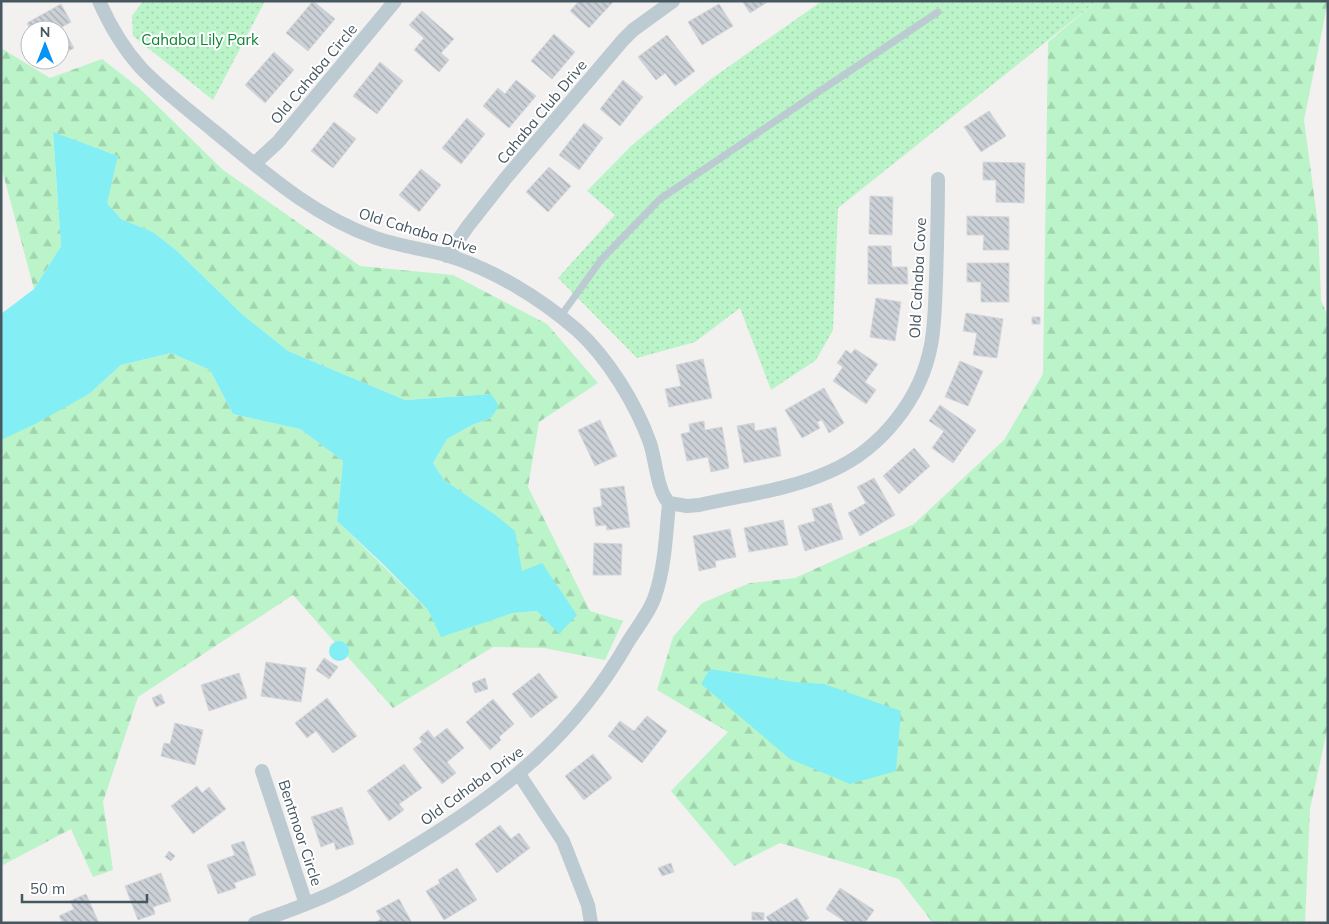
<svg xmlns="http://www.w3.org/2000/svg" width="1329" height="924" viewBox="0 0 1329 924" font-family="Mulish,sans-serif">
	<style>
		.grass { fill: url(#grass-dots) }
		.forest { fill: url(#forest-firs) }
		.water { fill: #83eff5 }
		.building { fill: url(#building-back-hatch); stroke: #d3d7dc }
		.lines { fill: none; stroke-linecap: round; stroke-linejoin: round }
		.lane { stroke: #bccad1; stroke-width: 7 }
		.street { stroke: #bccad1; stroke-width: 14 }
		.labels { text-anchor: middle; stroke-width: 4; stroke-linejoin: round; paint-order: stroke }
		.park-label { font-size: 15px; fill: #0d8437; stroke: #fff }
		.street-label { font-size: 15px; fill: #465760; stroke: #fff }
	</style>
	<defs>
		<pattern id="grass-dots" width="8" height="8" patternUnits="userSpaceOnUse" patternTransform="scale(1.25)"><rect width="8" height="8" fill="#baf4c8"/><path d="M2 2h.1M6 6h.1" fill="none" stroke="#a1d3ae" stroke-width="1.8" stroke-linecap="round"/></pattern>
		<pattern id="forest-firs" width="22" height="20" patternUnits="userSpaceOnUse" patternTransform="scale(1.25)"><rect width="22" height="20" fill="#baf4c8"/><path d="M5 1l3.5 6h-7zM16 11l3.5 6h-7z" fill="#a1d3ae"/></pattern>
		<pattern id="building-back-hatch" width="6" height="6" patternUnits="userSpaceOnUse" patternTransform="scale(1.25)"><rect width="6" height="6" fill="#cbd1d6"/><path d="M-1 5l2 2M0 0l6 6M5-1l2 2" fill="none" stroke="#a7acb1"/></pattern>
	</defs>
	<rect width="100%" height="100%" fill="#f3f0f0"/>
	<!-- grass -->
	<path class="grass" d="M143,1h122l-52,99 -80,-64 -1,-20z
		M822,1h275l-259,207 -5,122 -17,30 -45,30 -31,-82 -45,34 -58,16 -79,-80 57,-63 -28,-24 44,-45 80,-67z"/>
	<!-- forest -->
	<path class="forest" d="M1097,1h231l-24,119 14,105 3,75 7,17v409l-18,83 -5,114h-372l-34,-44 -119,-36 -46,23 -63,-75 57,-59 -71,-42 16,-53 29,-34 48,-20 45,-5 119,-54 90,-84 39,-66 5,-332z
		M1,48l49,30 52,-19 37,29 84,82 137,96 93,9 94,49 51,59 -59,39 -11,65 62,124 33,10 -18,39 -61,-12 -51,-1 -100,61 -100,-113 -155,102 -35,105 10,68 -20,7 -22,-48 -70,37v-426l88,-46 32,-29 50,-12 39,17 23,44 67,15 43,32 -6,60 91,89 13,26 72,-23 24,-2 -15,-40 -28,-57 -50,-34 -11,-17 14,-24 25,-14 19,-7v-24l-86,6 -117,-49 -45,-36 -67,-65 -23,-18 -32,-13 -15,-17 12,-46 -65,-23 8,113 -27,43 -33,-123z"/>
	<!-- water -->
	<path class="water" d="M53,132l65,24 -11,47 14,16 32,13 23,18 67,65 45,36 117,49 86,-6 8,12 -8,12 -19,7 -25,14 -14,24 11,17 50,34 21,17 7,40 20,-8 35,52 -18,19 -22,-23 -24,2 -72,24 -13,-27 -43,-44 -48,-45 6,-60 -43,-32 -67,-15 -23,-44 -39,-17 -50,12 -32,29 -54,30 -34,16v-126l33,-25 27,-43z
		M329 651a10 10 0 1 1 20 0a10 10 0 1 1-20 0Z
		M710,669l84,13 30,2 77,27 -5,60 -46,13 -60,-25 -89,-75z"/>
	<!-- building -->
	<path class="building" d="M313,1l22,18 -27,32 -22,-18z
		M579,1h35l-25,27 -19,-17z
		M742,1h27l-19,12z
		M61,4l10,18 -9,5 12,21 -14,8v-26h-30l-3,-7z
		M719,4l14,22 -31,19 -14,-23z
		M422,11l32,28 -13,14 8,7 -10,12 -25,-22 10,-12 -15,-13z
		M554,34l21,18 -23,27 -21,-18z
		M667,35l28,36 -20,15 -10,-13 -9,7 -18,-23z
		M274,52l20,18 -29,33 -20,-18z
		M380,62l23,19 -26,33 -24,-18z
		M516,80l20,16 -27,32 -26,-22 15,-18 7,6z
		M623,80l20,17 -23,29 -20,-17z
		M989,111l17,25 -25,16 -17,-25z
		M467,118l18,16 -24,30 -19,-16z
		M334,122l22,17 -23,29 -22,-17z
		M584,123l19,15 -24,32 -20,-15z
		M983,162l42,1 -1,40 -28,-1v-22h-13z
		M549,167l22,19 -23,26 -22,-20z
		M421,169l20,16 -22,27 -20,-17z
		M870,196l23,1 -1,38 -23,-1z
		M967,216l42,1v33h-26l1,-15h-17z
		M868,246h23l1,21h15l1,17h-40z
		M967,263h42v39h-28v-20h-14z
		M876,298l25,4 -6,39 -25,-4z
		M966,313l37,6 -6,39 -24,-3 4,-22 -14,-2z
		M1032,317h8v7h-8z
		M855,349l23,15 -13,18 11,8 -10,14 -33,-23 10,-14 -6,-4 9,-13 5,4z
		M703,359l9,39 -43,9 -4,-18 16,-3 -5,-21z
		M960,361l23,10 -15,35 -23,-9z
		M824,388l20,35 -15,10 -7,-13 -5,2 3,6 -18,10 -17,-28z
		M940,405l36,25 -23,33 -21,-15 12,-17 -15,-10z
		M600,420l17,36 -22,10 -17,-36z
		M704,421l1,9 17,-3 7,41 -18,4 -3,-15 -21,4 -6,-27 9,-2 -1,-8z
		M754,423l1,8 21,-4 5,29 -37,7 -7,-37z
		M914,448l16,18 -31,28 -16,-18z
		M874,478l21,37 -35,21 -12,-23 18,-10 -9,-16z
		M624,486l6,41 -23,3 -1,-5 -10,1 -3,-18 9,-2 -2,-17z
		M831,503l12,36 -38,12 -7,-25 17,-5 -3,-12z
		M783,520l5,25 -39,7 -5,-24z
		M730,529l6,28 -21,4 1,6 -17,4 -6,-35z
		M594,543l28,1 -1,31h-28z
		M324,658l14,9 -9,12 -13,-9z
		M266,662l40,6 -5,34 -40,-6z
		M239,673l8,25 -38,13 -8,-26z
		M539,673l19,24 -27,21 -19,-24z
		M485,678l3,11 -13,4 -3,-10z
		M161,694l4,9 -9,4 -4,-9z
		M327,698l30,38 -24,17 -17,-22 -9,7 -12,-15z
		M493,699l21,25 -15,13 2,3 -11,10 -24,-28z
		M647,716l20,15 -25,32 -34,-27 12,-15 14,10z
		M175,723l28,7 -8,35 -34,-9 3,-13 6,1z
		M447,728l17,20 -17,14 9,11 -14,11 -29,-35 9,-7 -3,-4 9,-8 6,8z
		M593,754l19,24 -28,22 -19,-24z
		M404,764l18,24 -23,16 5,6 -15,11 -22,-30z
		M197,786l5,7 7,-6 17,22 -33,25 -22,-28z
		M342,807l12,37 -18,6 -2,-8 -13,5 -10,-30z
		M500,825l11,14 8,-6 11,15 -33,25 -22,-29z
		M244,841l12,34 -22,8 2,5 -18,6 -11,-29 28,-10 -4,-10z
		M169,851l6,5 -4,5 -6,-4z
		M671,863l3,9 -12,4 -4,-8z
		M457,868l20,32 -33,20 -18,-29 14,-8 -2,-3z
		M161,873l10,28 -18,6 2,7 -17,6 -13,-34z
		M840,888l34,22 -9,13h-18l-21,-14z
		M86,894l13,29h-36l-4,-7 15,-7 -4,-8z
		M797,898l12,20 -7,5h-32l-4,-6z
		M399,899l13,24h-38l7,-4 -5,-8z
		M752,912l12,1v7h-12z"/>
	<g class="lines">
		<!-- lane -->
		<path class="lane" d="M560,317l41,-57 59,-61 154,-104 124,-83"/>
		<!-- street -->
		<path class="street" d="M99,1c11,25 24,47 42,67 22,23 49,43 73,63 51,42 99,85 162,107 23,8 47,11 70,17 47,14 94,43 131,75 31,28 59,74 73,113 6,18 7,48 19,60 -3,31 -4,64 -14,93 -4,14 -19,33 -27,46 -53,93 -123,149 -213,204 -26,16 -52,32 -79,45 -26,13 -54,22 -81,32
			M254,164l24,-22 117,-141
			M447,256l21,-30 37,-47 118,-139 10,-10 40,-29
			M669,503l18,3 12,-1c44,-10 91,-15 132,-34 50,-22 90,-72 100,-126 4,-21 4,-42 5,-64 1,-34 2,-68 2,-102
			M262,771l44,133
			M519,774l44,67 25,64 3,18"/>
	</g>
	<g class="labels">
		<!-- park labels -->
		<g class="park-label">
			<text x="200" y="45">Cahaba Lily Park</text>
		</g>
		<!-- street labels -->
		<g class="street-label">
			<text transform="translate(314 74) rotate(-50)" y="5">Old Cahaba Circle</text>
			<text transform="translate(542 112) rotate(-50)" y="5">Cahaba Club Drive</text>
			<text transform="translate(418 231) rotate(17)" y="5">Old Cahaba Drive</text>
			<text transform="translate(918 278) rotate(-87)" y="5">Old Cahaba Cove</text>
			<text transform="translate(472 786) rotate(-36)" y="5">Old Cahaba Drive</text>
			<text transform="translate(300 833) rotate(72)" y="5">Bentmoor Circle</text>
		</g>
	</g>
	<!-- border -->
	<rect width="1329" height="924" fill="none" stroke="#465760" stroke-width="5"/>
	<!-- north arrow -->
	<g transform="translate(45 45)"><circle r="24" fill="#ffffff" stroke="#b5bcbf"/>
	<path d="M0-4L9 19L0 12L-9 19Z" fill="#0693f6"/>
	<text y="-8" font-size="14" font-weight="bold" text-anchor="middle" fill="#465760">N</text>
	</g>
	<!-- scale -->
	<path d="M22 894v8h125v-8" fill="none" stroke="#465760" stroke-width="2.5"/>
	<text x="30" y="894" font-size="15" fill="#465760" stroke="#ffffff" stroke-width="4" paint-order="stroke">50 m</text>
</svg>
